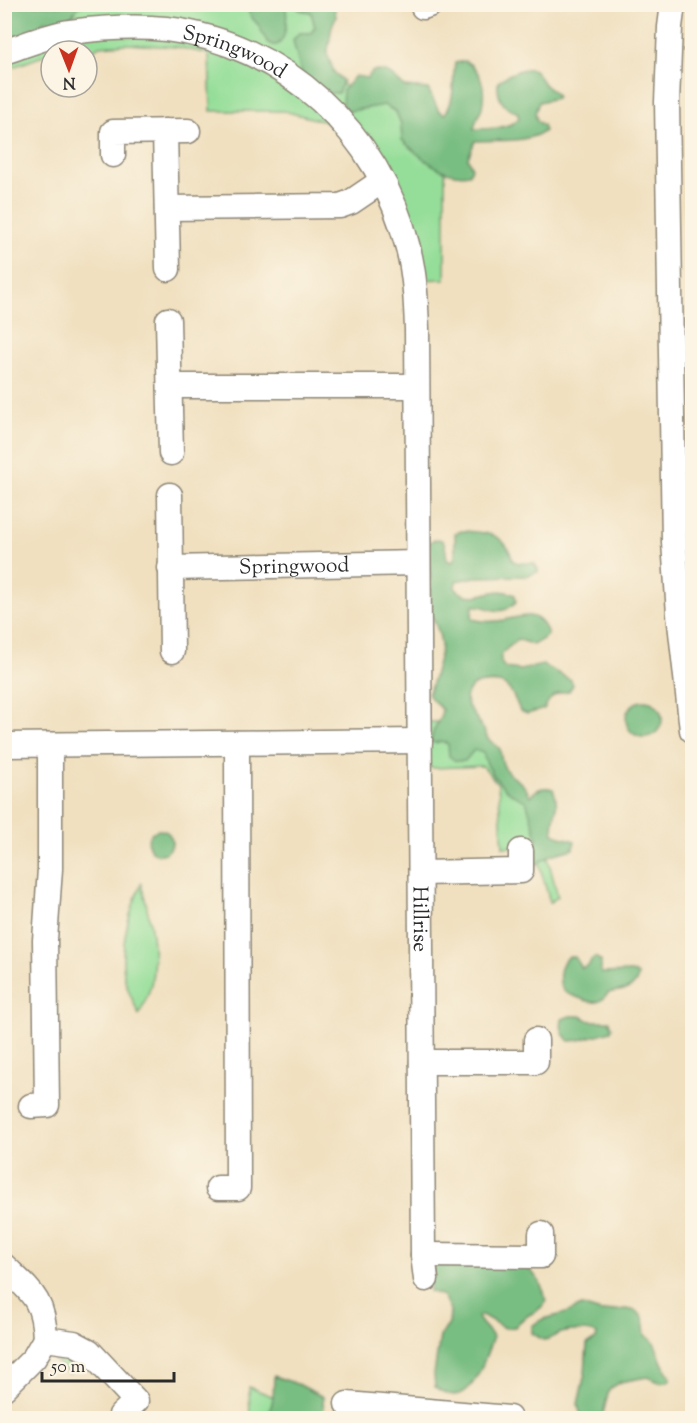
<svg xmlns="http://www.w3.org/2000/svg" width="697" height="1423" viewBox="0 0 697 1423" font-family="'Sorts Mill Goudy',serif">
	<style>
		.green { fill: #95de99; stroke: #608462; stroke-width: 1.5 }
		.forest { fill: #78bd81; stroke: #527456; stroke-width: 1.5 }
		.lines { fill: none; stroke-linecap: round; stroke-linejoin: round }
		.minor-casing { stroke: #8e8676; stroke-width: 27 }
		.minor { stroke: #fff; stroke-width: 24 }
		.labels { text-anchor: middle; stroke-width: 4.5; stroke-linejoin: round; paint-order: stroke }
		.street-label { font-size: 21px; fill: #2b2b2b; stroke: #fcf5e5 }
	</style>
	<rect width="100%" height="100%" fill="#fcf5e5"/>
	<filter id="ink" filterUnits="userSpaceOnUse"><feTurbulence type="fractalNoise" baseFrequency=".0167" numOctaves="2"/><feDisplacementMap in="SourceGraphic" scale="12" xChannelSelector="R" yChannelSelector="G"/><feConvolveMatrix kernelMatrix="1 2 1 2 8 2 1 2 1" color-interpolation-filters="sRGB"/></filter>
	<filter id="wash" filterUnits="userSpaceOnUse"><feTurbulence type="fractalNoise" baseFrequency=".008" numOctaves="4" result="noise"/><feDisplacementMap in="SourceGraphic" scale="24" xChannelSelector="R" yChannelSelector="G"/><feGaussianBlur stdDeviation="1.35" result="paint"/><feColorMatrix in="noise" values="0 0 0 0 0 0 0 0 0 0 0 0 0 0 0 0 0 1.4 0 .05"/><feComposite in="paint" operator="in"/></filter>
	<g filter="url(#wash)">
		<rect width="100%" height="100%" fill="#f0e0c0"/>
		<!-- green -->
		<path class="green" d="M293,4l7,6 11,2 4,15 -4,6h-12l-6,7 8,32 37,21 3,-8 6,1 10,24 27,-5 12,7 5,12 1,16 28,23 15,7v109l-31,1 -32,-99 -56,-59 -42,-11h-73l-2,-57 -32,-7 -50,-3 -28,2 -12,9v-4h-36v2l-46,17v-25l32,-18 9,-7 25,-1 7,-12 5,-2z
			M420,722h33l73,72 20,57 12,46 -8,5 -16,-56 -31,1 -5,-63 -15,-18 -50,2 -13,-4z
			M141,884c8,28 16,66 11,95 -1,12 -8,24 -13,36 -5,-13 -13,-26 -15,-40 -4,-32 5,-62 17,-91z
			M42,1348l47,3 -20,23z
			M249,1387l25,10 -4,16 -5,5h-15z"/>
		<!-- forest -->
		<path class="forest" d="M268,4l17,1c4,9 1,50 -16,38 -5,-4 -7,-12 -10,-17 -4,-6 -8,-7 -11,-15l5,-5z
			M5,5h78l-5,2 -14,19h-10l-8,-6 -9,7 -4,7 -28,11z
			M293,5h41l2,12c-8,13 -4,22 -9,36l7,19 9,9 -5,12h-14l-23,-21 -8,-32 6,-7h12l4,-6 -4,-15 -11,-2z
			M465,61c17,9 21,27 17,46 -2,7 -7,14 -8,22 13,0 36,0 45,-11l-2,-6c-15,-4 -20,-16 -19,-30 6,-6 28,-17 36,-12 5,4 7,12 12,16 4,4 8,4 11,10l-1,2 -17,4 -4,11 2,8 6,4 2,6c-21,13 -46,8 -70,10l-7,17 4,10 -3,6c-25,5 -50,-18 -67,-34l-1,-16 -5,-13 -12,-6 -35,6 -7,-6 1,-15 12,-14 12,2 6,-7c19,-1 18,5 32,16l23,2 11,22 6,3c11,-16 7,-33 10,-51z
			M462,531c25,1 44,2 51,30l6,2h15l4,6v3l-12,4 -50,1 -20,4 -1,7c20,20 35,-6 60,7l1,7c-18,18 -27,2 -43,4l-1,13c7,2 17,3 24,2 21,-1 41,-17 52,13l-5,5 -10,6 -15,-6 -17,15v8l4,6 15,2 23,-5 28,15 2,5 -4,6c-14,2 -19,6 -25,18l-17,5 -7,-3c-11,-28 -16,-33 -47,-26l-8,12 3,9 16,24 4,9 12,10c3,35 19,22 30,47 7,-7 13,-10 23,-7 9,21 -3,27 1,44l7,4 14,4 -2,8 -22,6 -19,12 -8,-21 8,-2 6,-4 -12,-39c-20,-6 -38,-29 -43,-48l-9,-3 -9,11h-9l-7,-5 -1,-12 -7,-3 -5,2 -5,-1c1,-14 9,-19 11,-32 -5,-7 -10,-9 -14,-16 4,-9 12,-38 13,-47 0,-10 -5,-24 -10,-32l-2,-73c18,-9 16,6 18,18l5,2 3,-5v-24z
			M626 719a18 18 0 1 1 36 0a18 18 0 1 1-36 0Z
			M148 842a12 12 0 1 1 24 0a12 12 0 1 1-24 0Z
			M569,957h6l7,11 7,-3 2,-5 4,-3 6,4v12l31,-1 6,3c-1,16 -17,15 -30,18 -9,13 -16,10 -29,5 -4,-2 -11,-3 -14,-6 -9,-9 -6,-30 4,-35z
			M570,1016h11l9,5h20l2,6 -1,4 -31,9 -11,1c-7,-7 -9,-11 -7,-22z
			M435,1263l76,2 18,3 10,13 5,11 2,10c-9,13 -20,10 -31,25l-11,1 -22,-13 -4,2c3,8 11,12 15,20 -10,25 -22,78 -58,50l-1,-13 6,-38 9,-12 1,-14 -7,-14 -14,-5 1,-14z
			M582,1306l19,6 25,-3 10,2 7,6 2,18c12,7 11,14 16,25 2,6 7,13 10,18l-3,4h-9l-12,-5 -27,5 -11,8 -6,24c-10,4 -13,6 -23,-1l-2,-9 7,-31 2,-29 9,-5 1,-5c-10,-4 -25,-4 -36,-1 -8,2 -8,6 -18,7l-11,-7v-7c9,-8 15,-8 27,-11 8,-2 15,-6 23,-9z
			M274,1376l26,9 23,12 1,21h-59c10,-12 8,-28 9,-42z"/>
	</g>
	<g filter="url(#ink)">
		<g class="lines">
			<defs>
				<g id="minor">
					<path d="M673,4l-3,23 -3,75 7,440 5,72 13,116"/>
					<path d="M423,7l8,-3"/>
					<path id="s1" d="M4,52c21,-7 44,-17 66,-20 31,-4 65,-6 96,-3 118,14 214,104 242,219 7,27 8,54 9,81l6,926 3,24"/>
					<path d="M165,131l3,138"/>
					<path d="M113,155v-23l75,-1"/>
					<path d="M167,208l173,-2 11,-4 31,-21"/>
					<path d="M168,320l3,133"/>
					<path d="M170,386h246"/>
					<path d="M170,495l2,156"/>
					<path id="s2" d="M170,568l248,-5"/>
					<path d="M4,745l416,-4"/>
					<path d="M421,873l100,-2v-20"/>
					<path d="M422,1062h114v-22"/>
					<path d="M31,1106l16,-1 -2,-165 5,-71v-124"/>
					<path d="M218,1188h20l-1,-445"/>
					<path d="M423,1255l118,1v-22"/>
					<path d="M4,1266c27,26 40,33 41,73l29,4 15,8 47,50 -15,14"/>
					<path d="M4,1388l30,-30 11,-19"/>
					<path d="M347,1404l162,14"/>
				</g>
			</defs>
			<!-- minor casing -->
			<use href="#minor" class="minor-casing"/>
			<!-- minor -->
			<use href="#minor" class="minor"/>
		</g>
	</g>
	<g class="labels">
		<!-- street labels -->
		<g class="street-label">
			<text dy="7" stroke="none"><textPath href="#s1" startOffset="238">Springwood</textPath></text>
			<text dy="7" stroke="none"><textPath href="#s2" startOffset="124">Springwood</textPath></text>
			<text dy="7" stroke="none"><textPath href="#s1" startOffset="1184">Hillrise</textPath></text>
		</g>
	</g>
	<!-- margin -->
	<rect width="697" height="1423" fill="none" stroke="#fcf5e5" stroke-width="24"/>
	<!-- north arrow -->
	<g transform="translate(69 69) rotate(179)"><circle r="28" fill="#fcf5e5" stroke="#a8a49b" stroke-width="1.5"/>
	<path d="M0-4.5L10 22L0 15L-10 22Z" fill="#c8321e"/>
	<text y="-9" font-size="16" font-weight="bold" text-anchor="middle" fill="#2b2b2b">N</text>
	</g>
	<!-- scale -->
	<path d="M42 1372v9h132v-9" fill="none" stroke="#2b2b2b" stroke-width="3"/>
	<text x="51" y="1372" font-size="18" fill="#2b2b2b" stroke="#fcf5e5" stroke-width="4.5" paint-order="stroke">50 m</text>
</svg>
